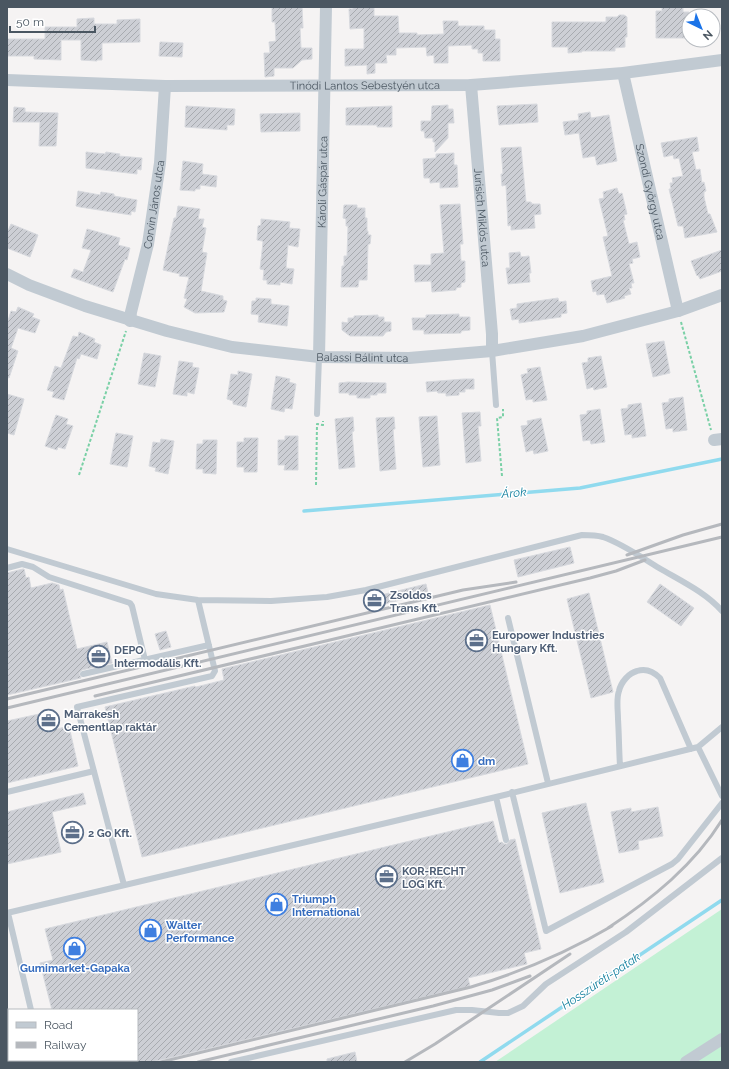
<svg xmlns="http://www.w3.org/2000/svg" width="729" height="1069" viewBox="0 0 729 1069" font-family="Raleway,sans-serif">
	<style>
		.grass { fill: #c3f1d5 }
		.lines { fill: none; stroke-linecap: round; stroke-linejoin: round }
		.stream { stroke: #90daee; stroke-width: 3.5 }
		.building { fill: url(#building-hatch); stroke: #d7d9de }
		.path { stroke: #7ad0a6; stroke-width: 2; stroke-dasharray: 3 2; stroke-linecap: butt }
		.service { stroke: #c1cad2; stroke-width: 6 }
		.minor { stroke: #c1cad2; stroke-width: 12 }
		.rail { stroke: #b5b8bd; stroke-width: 3 }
		.labels { text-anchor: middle; stroke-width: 3; stroke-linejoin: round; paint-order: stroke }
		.street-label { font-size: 11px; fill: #4a5661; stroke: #fff }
		.service-label { font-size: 11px; font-weight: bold; fill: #4e5e75; stroke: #fff; text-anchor: start }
		.shop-label { font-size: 11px; font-weight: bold; fill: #366cbe; stroke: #fff; text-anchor: start }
		.water-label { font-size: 12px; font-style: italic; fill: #0c7c9b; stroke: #fff }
	</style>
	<defs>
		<pattern id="building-hatch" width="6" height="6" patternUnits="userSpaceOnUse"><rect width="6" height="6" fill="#cdcfd5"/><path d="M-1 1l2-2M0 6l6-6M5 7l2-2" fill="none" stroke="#a8abb0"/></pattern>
	</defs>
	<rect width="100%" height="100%" fill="#f5f3f3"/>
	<!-- grass -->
	<path class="grass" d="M722,909v153h-227z"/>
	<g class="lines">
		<!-- stream -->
		<path class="stream" d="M304,511l276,-23 142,-29
			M480,1062l242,-162"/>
	</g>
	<!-- building -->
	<path class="building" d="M272,7h30l1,21h-3l1,20h11v11l-10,1 -9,8h-19v8l-9,1 -1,-24h6l-1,-11 7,-1 -1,-19h-3z
		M353,7h21v9h24l1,17h18v2l27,-1 -1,-13h15v5h26v4h11v9h5v22h-17v-8h-5v-4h-6v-4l-24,1v17h-14v-8l-7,1 -1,-9 -30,1v7h-10l1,8h-12v10l-8,1v-9l-22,1v-17h19v-21l-14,1 -1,-20h4z
		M662,7h21v5h6v26h-33v-27h6z
		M619,15h5l3,2v20h-2v10l-10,1v3h-33v1l-14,1v-6h-16v-25h54v-5h11z
		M94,18v6h23v-4l23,-1v23l-38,1v17h-5v1l-16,-1v-20h-20v20l-27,-1v-3h-27v-17h38v-12h32v-8z
		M160,42l23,1 -1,14 -23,-1z
		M537,104l1,18 -39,3 -2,-19z
		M448,105v4h5l1,14h-6v15l-13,14v-10h-2v-4h-8l-1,-7h-3v-10h10l1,-15z
		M186,106l49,3 -1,16h-7v5l-42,-3z
		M392,106v21h-15v-2h-31v-17z
		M14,107l11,1v4l33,1 -2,33h-17l1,-24h-27z
		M590,112l1,6 18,-3 8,46 -20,4 -2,-9 -12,2 -4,-25 -14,2 -2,-13 16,-2 -1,-6z
		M300,113v18l-39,1 -1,-18z
		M697,137l2,14 -7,1 4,18 4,-1 2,14 2,-1 2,9 -2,1v5l4,17h2l7,18 -32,6 -2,-12h-5l-9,-37h2l-1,-6h3l-1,-5 11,-2 -4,-18 -5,1 -1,-4 -9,2 -3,-14z
		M521,147l5,55h5l1,2h8l1,10 -7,1 1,13 -24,2v-5l-3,1 -2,-41 -4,1 -1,-12h2l-2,-26z
		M86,152l19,2 1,-2 14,2 -1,2 23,2 -1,12 -4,-1v5l-51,-6z
		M454,153v12h3l1,22 -18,1v-6l-10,1v-5h-6l-1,-19 13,-1v-4z
		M183,161l20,3 -1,10 15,2 -1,11 -16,-2v4h-5v2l-15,-1z
		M617,188l2,6 3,-1 5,21 -3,1 1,5h-2l6,24 8,-2 3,15 -8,2 1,4 -4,1 5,19h-3l1,5h-3l2,6 -7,2 1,2 -18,5 -3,-9 -7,1 -1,-4 -3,1 -2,-11 21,-5 -9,-39 5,-1 -9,-37 5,-1 -1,-6z
		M78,191l22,4 1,-3 13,2v2l23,4 -2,12 -4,-1v4l-51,-8 -4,-1z
		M460,204l3,40h-3l1,17h4v21l-4,1v4l-5,1v2l-24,2 -1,-11 -16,1 -1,-17h17v-11l13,-1 -4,-48z
		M344,205h13v3h8v10h2v13h1v4h3l-1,9h-2l-1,36h-8l-1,7h-17l1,-21h2v-10h3l1,-30h-2v-7l-3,-1z
		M178,206l22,3 -2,10h6l-2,8 4,1 -4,24 5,1 -6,38 22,5v4l4,1 -3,11 -29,1 -11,-6 3,-8 -3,-1 5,-21 -10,-1 1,-2 -17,-4 11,-52h2z
		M261,219l29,3 -1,6 11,1 -2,18 -10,-2 -2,23 8,1 -2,15 -12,-2v3l-13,-1v-4h-4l1,-10 -4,-1 3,-27 -1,-1 -5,-1 1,-14 3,-1z
		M11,224l27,11 -8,22 -23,-9v-15z
		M87,229l33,9 -2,7 12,3 -3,12 -2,-1 -12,33 -42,-15 3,-8 9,3 8,-22 -9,-2z
		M722,250v21l-22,8 -2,-4 -1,1 -6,-15z
		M520,252l1,5 8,-1 2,17h-2l1,9 -22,2 -2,-16h4l-1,-15z
		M256,298l15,1v5l18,2 -2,20 -29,-4 1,-7 -8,-1 1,-13h4z
		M558,298l1,4 7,-1 1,12 -6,1v3l-42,6v-4l-7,1 -2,-11 7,-1v-4z
		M18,307l16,7 -2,3 8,3 -5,13 -17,-5 -7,20 7,3 -9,27 -2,-1v-53l4,-13 5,1z
		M459,314v3h11v13l-9,1v2l-37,1v-4h-11l-1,-12h14v-3z
		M378,315v2h6v5h7v9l-5,1 -3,4h-33l-8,-6v-8l6,1v-5h6v-2z
		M79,332l16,7 -1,3 7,3 -4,14 -16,-5 -2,5 -2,-1 -13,42 -12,-3 2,-5 -7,-2 8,-24 6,2 12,-32 5,1z
		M664,341l6,32 -17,4 -7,-33z
		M144,353l17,3 -6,31 -17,-3z
		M601,356l6,31 -13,3 -1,-3 -6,2 -5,-26 6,-1v-4z
		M179,361l14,2 -1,4 7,1 -5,26 -7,-2v4l-14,-2z
		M540,367l7,33 -14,2v-3l-7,1 -5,-25 7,-2 -1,-4z
		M238,371l14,3 -6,33 -13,-3v-3l-6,-2 4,-25 7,1z
		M276,376l14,3 -1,3 7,2 -4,25 -7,-1 -1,4 -13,-3z
		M464,379h10v10h-9v3h-6v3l-13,1v-3h-8l-1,-2 -10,1 -1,-10z
		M348,382l38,1v10h-9v2h-7v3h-13v-3h-8v-2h-10v-10z
		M7,394l17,5 -10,36 -7,-2z
		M683,397l4,33 -14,2v-4l-7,1 -4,-26 7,-1v-3z
		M641,403l5,33 -14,2v-4l-7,1 -4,-26 7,-1v-3z
		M600,409l5,33 -14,2 -1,-4 -7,1 -3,-26 7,-1v-3z
		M480,412l1,14h-3l3,35 -15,2 -4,-50z
		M56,415l12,4 -2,5 7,2 -8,23 -7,-2 -1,3 -12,-4z
		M437,416l3,49 -17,2 -4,-50z
		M353,417l1,14 -2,1 3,35 -16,2 -4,-50z
		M394,417l1,12h-2l3,40 -16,2 -4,-53z
		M541,418l7,33 -14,3 -1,-4 -7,2 -5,-26 7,-1 -1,-4z
		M116,433l17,3 -6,31 -17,-3z
		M285,436h13v34h-14l1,-5h-7v-25h7z
		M244,438h14l-1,34h-13v-5h-7v-25h7z
		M161,439l13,2 -6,33 -13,-3 1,-3 -7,-2 4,-24 7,1z
		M203,440h14l-1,34 -13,-1v-4h-7l1,-25h6z
		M570,547l4,16 -56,14 -4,-17z
		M23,569h1l2,9 3,-1 2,11 21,-5 7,2 1,5 3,-1 14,60 30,-7 5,21 -30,7 -3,3 2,5 -74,17v-122z
		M426,584l2,9 -59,15 -3,-12 10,-2 1,2z
		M660,584l34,24 -13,18 -34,-24z
		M589,593l24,99 -22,6 -24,-99z
		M490,605l38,159 -386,93 -37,-150 90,-21 1,1 28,-7 -2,-11z
		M166,631l5,16 -11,3 -5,-16z
		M53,711l4,18 12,-3 9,40 -71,17v-62z
		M83,793l3,11 -34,8 9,40 -54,12v-52z
		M586,803l18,79 -44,11 -18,-80z
		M658,807l5,29 -25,5 1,8 -20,4 -8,-41 20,-4v4z
		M493,821l6,22 3,-1 2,2h3l3,-4 5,-1 26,110 -17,4 3,11 -59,14 2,8 -318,76h-15v-52h-85l-12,-47 13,-3 -8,-31z
		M355,1052l2,10h-30v-3z"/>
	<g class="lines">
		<!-- path -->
		<path class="path" d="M681,322l30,108
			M79,475l47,-144
			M502,476l-5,-58 6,-1v-8
			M316,485l1,-61 6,1v-4"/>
		<!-- service -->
		<path class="service" d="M492,351l4,54
			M317,414l2,-57
			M7,549l149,45 42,6 73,1 56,-4 39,-7 216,-55c7,0 14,0 21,2 20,7 38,20 56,31 22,13 46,24 63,43
			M7,568l15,-4 11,3 16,10 81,26 2,3 13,54
			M508,618l40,165
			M83,674l126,-29
			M698,747l24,49
			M620,766c-1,-16 -1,-31 -2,-47 0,-9 -2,-20 1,-28 2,-9 10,-18 18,-20 9,-3 17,1 23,7l31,71
			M7,792l87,-21
			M512,792l34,139 126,-67 6,-5 44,-56
			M496,797l10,43
			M124,885l-47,-178 135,-31 3,-5 -17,-71
			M7,913l489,-116 202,-50 24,-20
			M8,913l23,97
			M42,1060l1,2
			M231,1062l225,-52h16l27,3h9l15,-7 23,-22 80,-52 96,-74"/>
		<!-- minor -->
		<g class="minor">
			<path id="s1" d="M623,73l55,238"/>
			<path id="s2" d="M7,80l158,6 306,-1 152,-12 99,-13"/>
			<path id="s3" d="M471,85l21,249v17"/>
			<path id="s4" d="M7,274l22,11 56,21 82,25 65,16 87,10 90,1 83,-7 91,-15 95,-25 44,-16"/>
			<path id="s5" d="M130,321l1,-9 17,-68 12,-81 5,-77"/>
			<path id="s6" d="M319,357l7,-350"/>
			<path d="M714,440l8,-1"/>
			<path d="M686,1062l36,-23"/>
		</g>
		<!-- rail -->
		<path class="rail" d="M627,555l56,-20 39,-11
			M95,696l495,-118 26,-7 29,-11
			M7,699l456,-109 53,-8
			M7,708l715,-171
			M608,928c44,-29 86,-63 114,-108
			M161,1062l310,-75c50,-15 97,-35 141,-61
			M198,1062l235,-56 59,-16 38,-14
			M405,1062l30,-18 135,-90"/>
	</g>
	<!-- icons -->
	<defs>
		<symbol id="office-ring" viewBox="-11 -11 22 22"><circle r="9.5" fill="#fff" stroke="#5c6f8a" stroke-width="1.5"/><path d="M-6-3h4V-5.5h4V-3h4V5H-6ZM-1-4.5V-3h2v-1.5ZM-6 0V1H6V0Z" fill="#5c6f8a"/></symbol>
		<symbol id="shop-ring" viewBox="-11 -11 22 22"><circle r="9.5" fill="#fff" stroke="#3f7fe0" stroke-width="1.5"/><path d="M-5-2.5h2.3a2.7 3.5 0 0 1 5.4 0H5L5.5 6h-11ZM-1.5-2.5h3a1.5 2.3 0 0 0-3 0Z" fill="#3f7fe0"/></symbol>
	</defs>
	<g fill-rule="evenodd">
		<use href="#office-ring" x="362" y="588" width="25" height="25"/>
		<use href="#office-ring" x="464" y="628" width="25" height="25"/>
		<use href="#office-ring" x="86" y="644" width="25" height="25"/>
		<use href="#office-ring" x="36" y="708" width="25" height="25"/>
		<use href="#shop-ring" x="450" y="748" width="25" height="25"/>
		<use href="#office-ring" x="60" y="820" width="25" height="25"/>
		<use href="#office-ring" x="374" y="864" width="25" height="25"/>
		<use href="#shop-ring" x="264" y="892" width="25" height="25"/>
		<use href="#shop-ring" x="138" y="918" width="25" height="25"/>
		<use href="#shop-ring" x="62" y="936" width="25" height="25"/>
	</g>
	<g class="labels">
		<!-- street labels -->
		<g class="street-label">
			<text dy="4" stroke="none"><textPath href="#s2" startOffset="358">Tinódi Lantos Sebestyén utca</textPath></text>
			<text dy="4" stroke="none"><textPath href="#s6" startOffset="175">Károli Gáspár utca</textPath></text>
			<text dy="4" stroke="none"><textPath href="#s1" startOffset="122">Szondi György utca</textPath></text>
			<text dy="4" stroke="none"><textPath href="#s5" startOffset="119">Corvin János utca</textPath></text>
			<text dy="4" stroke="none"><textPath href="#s3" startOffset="133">Jurisich Miklós utca</textPath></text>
			<text dy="4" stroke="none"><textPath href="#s4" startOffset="368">Balassi Bálint utca</textPath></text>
		</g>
		<!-- service labels -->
		<g class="service-label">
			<text x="390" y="599">Zsoldos<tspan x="390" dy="13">Trans Kft.</tspan></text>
			<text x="492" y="639">Europower Industries<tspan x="492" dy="13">Hungary Kft.</tspan></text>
			<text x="114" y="654">DEPO<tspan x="114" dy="13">Intermodális Kft.</tspan></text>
			<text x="64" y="718">Marrakesh<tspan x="64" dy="13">Cementlap raktár</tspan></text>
			<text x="88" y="837">2 Go Kft.</text>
			<text x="402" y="875">KOR-RECHT<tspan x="402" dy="13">LOG Kft.</tspan></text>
		</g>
		<!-- shop labels -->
		<g class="shop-label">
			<text x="478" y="765">dm</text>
			<text x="292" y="903">Triumph<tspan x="292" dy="13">International</tspan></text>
			<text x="166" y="929">Walter<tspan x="166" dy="13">Performance</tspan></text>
			<text x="75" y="972" text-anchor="middle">Gumimarket-Gapaka</text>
		</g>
		<!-- water labels -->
		<g class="water-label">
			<text transform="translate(514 493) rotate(-5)" y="4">Árok</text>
			<text transform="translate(601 981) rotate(-34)" y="4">Hosszúréti-patak</text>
		</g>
	</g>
	<!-- border -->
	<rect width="729" height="1069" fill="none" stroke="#4a5661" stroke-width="16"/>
	<!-- legend -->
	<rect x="8" y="1009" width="130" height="52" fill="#ffffff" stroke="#b7bbc0"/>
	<rect x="16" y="1022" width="20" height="6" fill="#c1cad2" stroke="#b7bbc0"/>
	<text x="44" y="1029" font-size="12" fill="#4a5661">Road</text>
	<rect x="16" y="1042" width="20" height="6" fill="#b5b8bd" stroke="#b7bbc0"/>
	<text x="44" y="1049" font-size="12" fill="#4a5661">Railway</text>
	<!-- north arrow -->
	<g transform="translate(701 28) rotate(137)"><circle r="19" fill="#ffffff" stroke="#b7bbc0"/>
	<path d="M0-3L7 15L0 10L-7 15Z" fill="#1a73e8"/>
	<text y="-6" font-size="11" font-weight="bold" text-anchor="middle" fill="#4a5661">N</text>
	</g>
	<!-- scale -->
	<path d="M10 26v6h85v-6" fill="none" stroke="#4a5661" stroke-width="2"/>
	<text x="16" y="26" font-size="12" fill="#4a5661" stroke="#ffffff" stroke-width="3" paint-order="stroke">50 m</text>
</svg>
